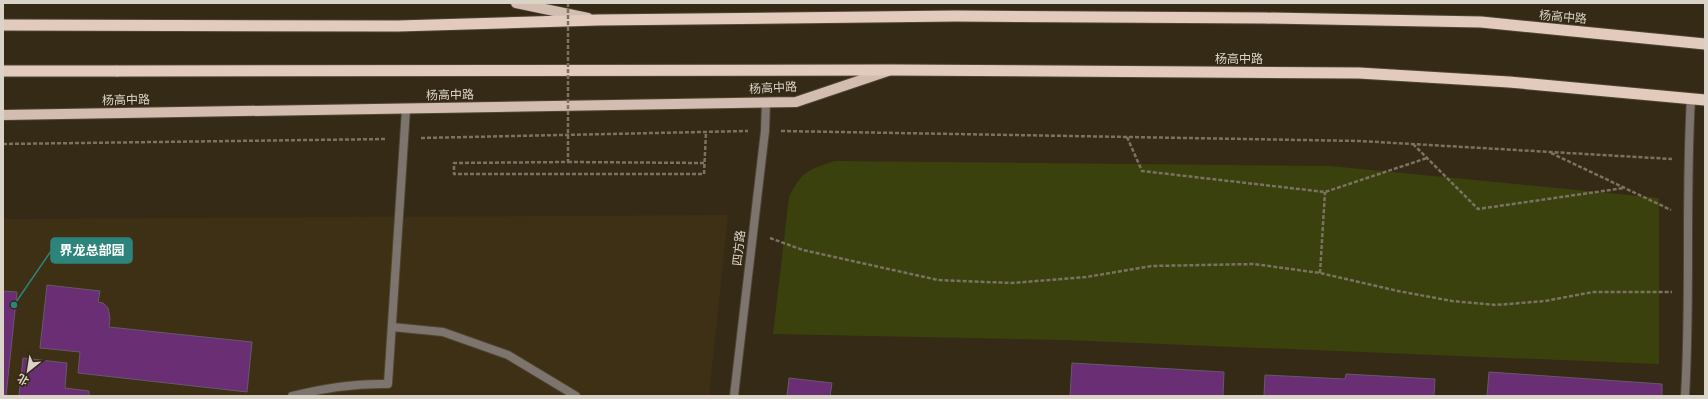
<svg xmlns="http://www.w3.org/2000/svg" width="1708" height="399" viewBox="0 0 1708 399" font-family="Arial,'Noto Sans SC',sans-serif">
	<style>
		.built { fill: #3d3015 }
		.green { fill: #3a410d }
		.building { fill: #692e73; stroke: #68586b }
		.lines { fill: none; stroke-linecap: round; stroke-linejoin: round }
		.service-casing { stroke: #4f4532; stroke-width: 10 }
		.minor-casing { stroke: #4f4532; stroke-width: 10 }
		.primary-casing { stroke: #4f4532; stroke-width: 12 }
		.trunk-casing { stroke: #4f4532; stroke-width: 13 }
		.path { stroke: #7b7262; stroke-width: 2.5; stroke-dasharray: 4 2; stroke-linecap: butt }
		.service { stroke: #7e746e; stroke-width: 8 }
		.minor { stroke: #7e746e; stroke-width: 8 }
		.primary { stroke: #d2bdb0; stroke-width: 10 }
		.trunk { stroke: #e2cbbd; stroke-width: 11 }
		.trunk-bridge-casing { stroke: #4f4532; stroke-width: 13; stroke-linecap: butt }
		.path-bridge { stroke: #7b7262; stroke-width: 2.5; stroke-dasharray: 4 2; stroke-linecap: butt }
		.trunk-bridge { stroke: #e2cbbd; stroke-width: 11 }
		.labels { text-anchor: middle; stroke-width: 3; stroke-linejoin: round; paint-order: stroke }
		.street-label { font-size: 12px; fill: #dad3c7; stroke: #342a16 }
		.leader { fill: none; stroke: #2d847b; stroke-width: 1.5 }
		.callout-dot { fill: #2d847b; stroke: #342a16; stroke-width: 1.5 }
		.callout { fill: #2d847b; stroke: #2d847b; stroke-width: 1.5 }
		.callout-label { font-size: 13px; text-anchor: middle; font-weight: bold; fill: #fff }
	</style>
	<rect width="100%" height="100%" fill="#342a16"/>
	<!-- built -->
	<path class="built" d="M728,215l-19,181h-706v-177z"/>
	<!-- green -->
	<path class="green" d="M835,161l495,5 329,32v166l-595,-24 -291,-6 16,-137c13,-26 19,-27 46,-36z"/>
	<!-- building -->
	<path class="building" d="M47,285l53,6 -2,11 5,1 5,5 2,10 -1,9 143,15 -5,50 -169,-19 2,-21 -40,-4z
		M3,291l14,1 -11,104h-3z
		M23,358l44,5 -2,25 24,3v5h-70z
		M1072,363l152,9 -1,24h-153z
		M1489,372l173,12v12h-175z
		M1346,374l89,5 -1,17h-170l1,-21 80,4z
		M789,378l43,5 -2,13h-43z"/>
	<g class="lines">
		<defs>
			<path id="service" d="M392,327l51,5 65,23 68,41
				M292,396c32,-8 63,-13 96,-12l18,-275
				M1685,396c6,-99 0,-199 6,-298"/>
			<path id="minor" d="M734,396l31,-265 1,-29"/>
			<path id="primary" d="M516,3l72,15
				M3,115l793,-13 92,-31"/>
			<path id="trunk" d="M3,25l395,1 200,-6 358,-4 309,2 216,4 224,22
				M116,71l776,-1 467,3 150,9 196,18"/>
		</defs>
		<!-- service casing -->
		<use href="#service" class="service-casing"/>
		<!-- minor casing -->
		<use href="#minor" class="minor-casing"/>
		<!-- primary casing -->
		<use href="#primary" class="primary-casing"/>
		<!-- trunk casing -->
		<use href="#trunk" class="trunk-casing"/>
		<!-- path -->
		<path class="path" d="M781,131l579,10 312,18
			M1127,137l15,34 183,21 102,-34
			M421,138l327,-7
			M3,144l383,-5
			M1413,144l65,65 146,-21
			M1551,153l120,57
			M568,162l137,1
			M668,174h36l2,-42
			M770,238l33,12 135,30 74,3 74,-6 66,-11 102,-2 66,9 78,18 54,10 44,4 49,-4 48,-9h79
			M1320,273l5,-81"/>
		<!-- service -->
		<use href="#service" class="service"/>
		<!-- minor -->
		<use href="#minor" class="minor"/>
		<!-- primary -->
		<use href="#primary" class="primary"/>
		<!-- trunk -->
		<use href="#trunk" class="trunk"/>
		<defs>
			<path id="trunk-bridge" d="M3,71h113"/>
		</defs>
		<!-- trunk-bridge casing -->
		<use href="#trunk-bridge" class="trunk-bridge-casing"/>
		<!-- path-bridge -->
		<path class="path-bridge" d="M568,3v159l-114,1v11h214"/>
		<!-- trunk-bridge -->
		<use href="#trunk-bridge" class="trunk-bridge"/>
	</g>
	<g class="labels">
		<!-- street labels -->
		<g class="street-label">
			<text transform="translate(1563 17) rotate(5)" y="4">杨高中路</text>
			<text x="1239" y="63">杨高中路</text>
			<text transform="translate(773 88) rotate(-3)" y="4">杨高中路</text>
			<text transform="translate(450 95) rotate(-1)" y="4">杨高中路</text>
			<text transform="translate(126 100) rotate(-1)" y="4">杨高中路</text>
			<text transform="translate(739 248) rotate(-84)" y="4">四方路</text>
		</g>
	</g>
	<!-- callouts -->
	<path class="leader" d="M14 305L51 251"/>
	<circle class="callout-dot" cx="14" cy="305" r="4"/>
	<rect class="callout" x="51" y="238" width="81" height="25" rx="4"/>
	<g class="callout-label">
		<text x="92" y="255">界龙总部园</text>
	</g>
	<!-- border -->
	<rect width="1708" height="399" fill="none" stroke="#dad3c7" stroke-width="8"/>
	<!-- north arrow -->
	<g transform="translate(28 371) rotate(210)" stroke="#342a16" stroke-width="3" paint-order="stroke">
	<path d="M0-3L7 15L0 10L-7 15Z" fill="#dad3c7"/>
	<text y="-6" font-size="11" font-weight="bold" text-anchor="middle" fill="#dad3c7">北</text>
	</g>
</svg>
